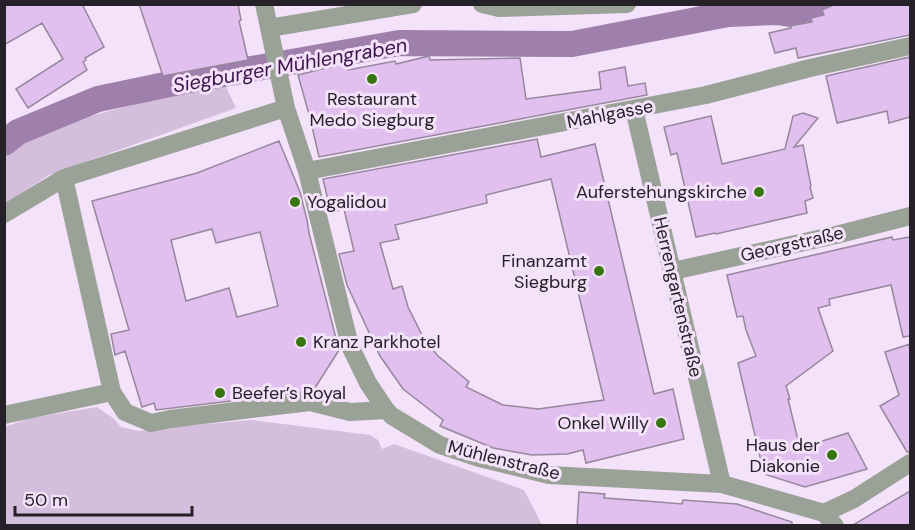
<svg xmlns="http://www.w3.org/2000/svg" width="915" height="530" viewBox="0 0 915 530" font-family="'DM Sans',sans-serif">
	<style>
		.green { fill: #d3bfdc }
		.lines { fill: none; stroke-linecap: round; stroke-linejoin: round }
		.canal { stroke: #9f7fac; stroke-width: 26 }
		.building { fill: #e1bfef; stroke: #96879c; stroke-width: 1.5; fill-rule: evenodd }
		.minor { stroke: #9aa197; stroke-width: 18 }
		.poi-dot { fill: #37750e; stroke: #f3e2f9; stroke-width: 2 }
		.labels { text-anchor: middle; stroke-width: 6; stroke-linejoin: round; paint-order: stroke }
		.poi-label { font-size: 18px; fill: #262028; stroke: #f3e2f9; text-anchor: end }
		.street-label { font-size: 18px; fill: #262028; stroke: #f3e2f9 }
		.water-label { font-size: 20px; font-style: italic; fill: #3d134b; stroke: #f3e2f9 }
	</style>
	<rect width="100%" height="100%" fill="#f3e2f9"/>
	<!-- green -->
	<path class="green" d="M225,85l11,23 -187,67 -44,29v-55l17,-14 168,-46z
		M97,407l16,11 8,9 18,4 21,-3 93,-8 117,15 8,5 4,9 12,-5 130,46 18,35h-537l-1,-98 27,-9z"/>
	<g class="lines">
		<!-- canal -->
		<path class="canal" d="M728,14l49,-2 19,3 22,-11
			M4,143l14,-11 80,-33 86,-18 215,-38 173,1 156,-30 12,-10"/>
	</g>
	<!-- building -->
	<path class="building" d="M4,4h78l22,43 -19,11 1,2 -3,2 4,8 -59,38 -12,-19 47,-30 -21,-36 -38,22z
		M139,4h99l3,16 -2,1 9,39 -85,16z
		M836,4h74v31l-112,23 -2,-10 -21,5 -6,-20 22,-5 -1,-2 22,-4 -1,-4 13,-3 -2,-5z
		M429,56l1,4 90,-2 6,41 75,-10 -2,-17 26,-5 3,19 17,-3 2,12 -328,62 -9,-39 -12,-43 48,-12 2,7 47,-9 1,3z
		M910,57v60l-21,6 -2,-12 -50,12 -11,-47z
		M803,113l15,5 -24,29 9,-2 8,41 -1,1 3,11 -8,3 2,12 -91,21 -1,-1 -19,4 -19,-84 -6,2 -7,-28 47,-11 11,48 63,-15 8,-33z
		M537,139l4,18 54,-13 59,250 19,-5 11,50 -98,24 -3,-13 -16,4 -35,1 -39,-7 -53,-22 3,-6 -40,-31 -23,-33 -33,-71 -8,-31 15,-3 -10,-42 -13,4 -8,-34zM551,179l53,221 -66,9 -35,-4 -37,-18 3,-5 -32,-27 -14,-18 -15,-30 -6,-21 -9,3 -13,-46 19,-4 -4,-14 92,-22 -1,-8z
		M279,141l21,51 7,28 2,13 30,117 -26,41 -157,19 -2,-7 -12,4 -17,-56 -10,4 -4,-21 18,-4 -37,-129 105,-28zM212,229l4,14 44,-11 18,74 -41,11 -8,-29 -43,13 -15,-61z
		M892,237l1,3 17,-3v99l-7,1 -12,-52 -62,14 1,6 -12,3 15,43 -47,35 4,13h-2l12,49 48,-15 19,36 -62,18 -41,-13 -26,-111 18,-7 -10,-26 -3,-14 -6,1 -10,-42z
		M910,344v108h-3l-27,-46 19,-11 -14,-43z
		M910,491v34h-57z
		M579,492l26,2 -1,4 42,3 36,3 1,-4 54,4 55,18v3h-215z"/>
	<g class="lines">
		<!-- minor -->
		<path class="minor" d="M264,4l22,104 21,63 43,175 18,37 18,27 6,6 48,29 39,13 70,17 173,9 102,29 11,13
			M482,4l17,4 128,-4
			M269,28l144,-24
			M634,109l88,375
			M307,171l399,-76 104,-27 100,-22
			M64,178l48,214 13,20 26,11 19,-4 140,-17 40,10 36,-2
			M4,214l60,-36 222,-70
			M673,271l163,-36 74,-19
			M4,415l108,-23
			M824,513l30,-14 56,-36"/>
	</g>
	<!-- markers -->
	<g class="poi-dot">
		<circle cx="372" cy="79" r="6"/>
		<circle cx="759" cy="192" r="6"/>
		<circle cx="295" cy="202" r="6"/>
		<circle cx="599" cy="271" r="6"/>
		<circle cx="301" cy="342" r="6"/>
		<circle cx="220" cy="393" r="6"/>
		<circle cx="661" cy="423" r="6"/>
		<circle cx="832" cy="455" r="6"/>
	</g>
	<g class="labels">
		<!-- poi labels -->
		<g class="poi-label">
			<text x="372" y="105" text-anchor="middle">Restaurant<tspan x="372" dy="21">Medo Siegburg</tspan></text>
			<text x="747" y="198">Auferstehungskirche</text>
			<text x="307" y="208" text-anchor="start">Yogalidou</text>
			<text x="587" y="267">Finanzamt<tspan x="587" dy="21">Siegburg</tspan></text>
			<text x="313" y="348" text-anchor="start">Kranz Parkhotel</text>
			<text x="232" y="399" text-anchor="start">Beefer’s Royal</text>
			<text x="649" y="429">Onkel Willy</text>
			<text x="820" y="451">Haus der<tspan x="820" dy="21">Diakonie</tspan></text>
		</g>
		<!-- street labels -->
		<g class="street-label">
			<text transform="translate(610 114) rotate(-11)" y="6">Mahlgasse</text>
			<text transform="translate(792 244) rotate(-13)" y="6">Georgstraße</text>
			<text transform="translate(678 297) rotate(77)" y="6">Herrengartenstraße</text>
			<text transform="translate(504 460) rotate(14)" y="6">Mühlenstraße</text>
		</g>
		<!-- water labels -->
		<g class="water-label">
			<text transform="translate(290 65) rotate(-10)" y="7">Siegburger Mühlengraben</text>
		</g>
	</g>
	<!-- border -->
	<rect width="915" height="530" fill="none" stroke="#262028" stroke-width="12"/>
	<!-- scale -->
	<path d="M15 506v9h177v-9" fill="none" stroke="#262028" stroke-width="3"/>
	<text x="24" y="506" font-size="18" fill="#262028" stroke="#f3e2f9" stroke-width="4.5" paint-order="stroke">50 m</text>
</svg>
